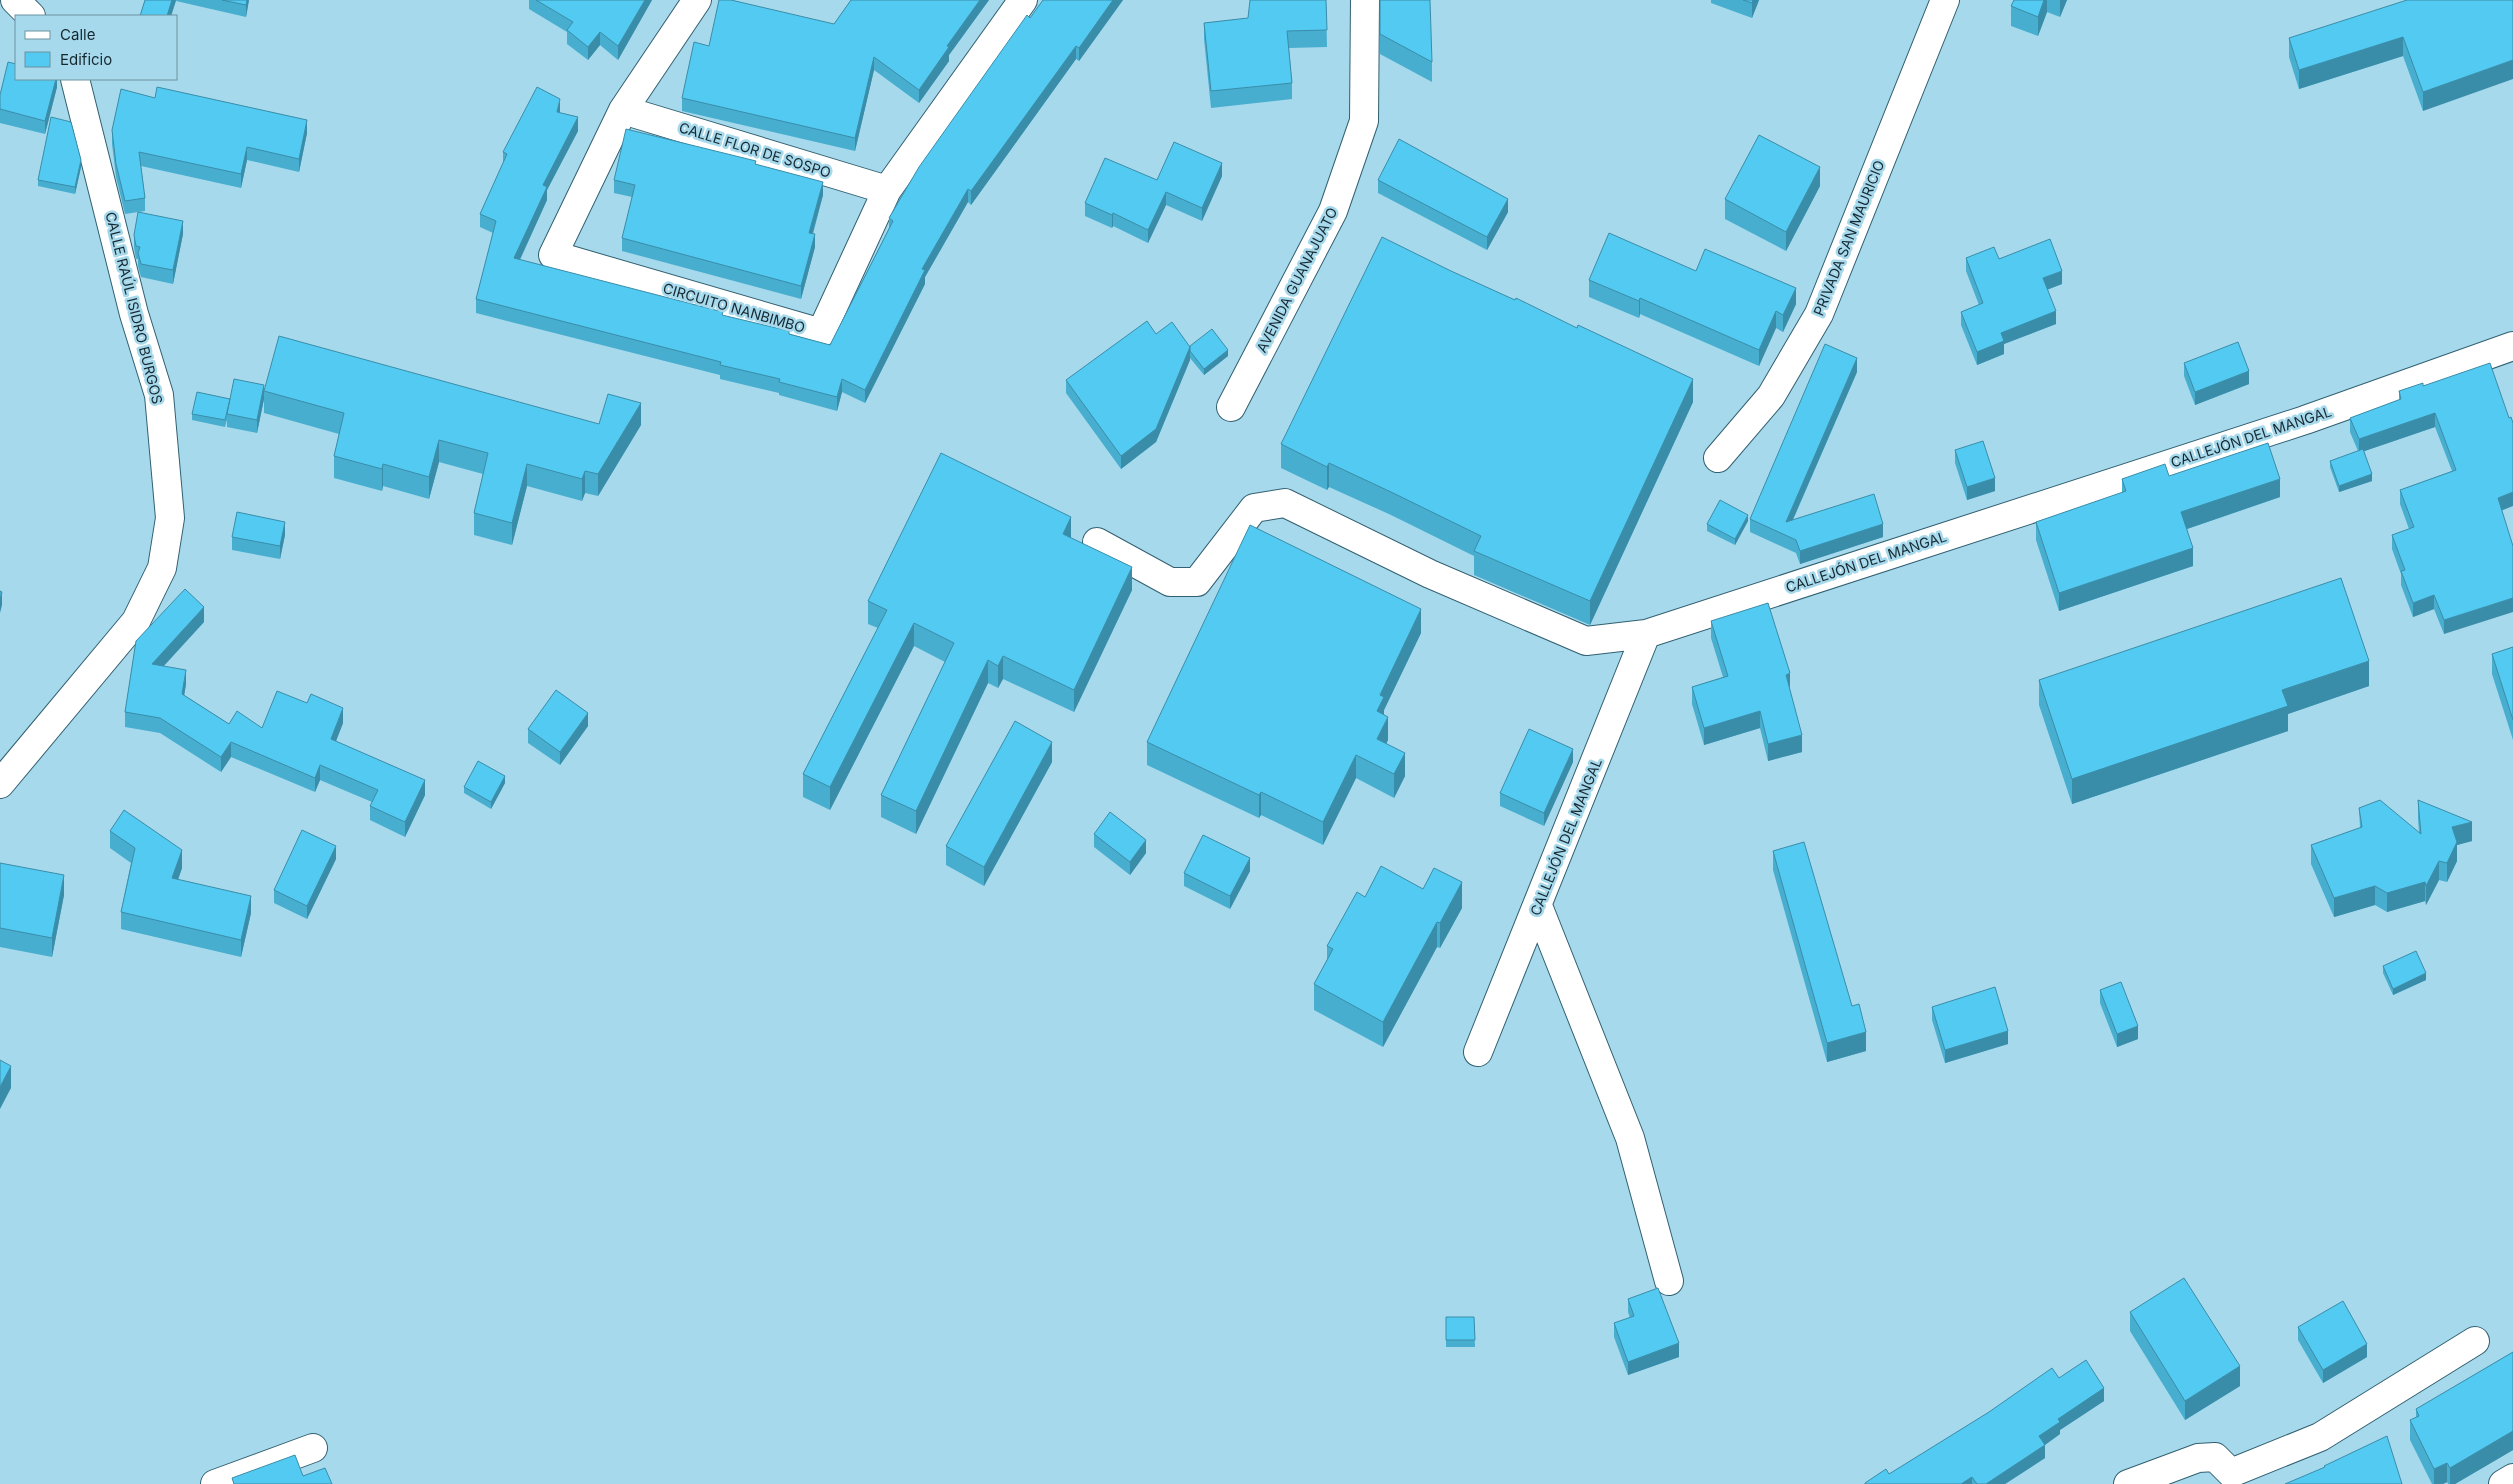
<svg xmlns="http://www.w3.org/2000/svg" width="2513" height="1484" viewBox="0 0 2513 1484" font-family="Inter,sans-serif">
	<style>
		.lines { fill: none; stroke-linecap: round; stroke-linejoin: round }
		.minor-casing { stroke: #316071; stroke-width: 30 }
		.minor { stroke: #fff; stroke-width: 28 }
		.wall { fill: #47aecf }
		.shaded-wall { fill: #3a8da9 }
		.building { fill: #53caf1; stroke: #3a8da9 }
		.labels { text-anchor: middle; stroke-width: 5; stroke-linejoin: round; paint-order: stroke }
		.street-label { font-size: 14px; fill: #162931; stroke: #a7d9ec }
	</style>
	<rect width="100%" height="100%" fill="#a7d9ec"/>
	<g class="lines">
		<defs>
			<path id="minor" d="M15,0l16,16
				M697,0l-74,110 -70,145 268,78 66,-143 136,-190
				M623,110l264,80
				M1231,407l102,-196 31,-90 1,-121
				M1718,458l53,-62 48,-82 126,-314
				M1097,542l73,40h27l57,-74 31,-5 145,71 156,67 60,-7 659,-214 208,-74
				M0,784l136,-163 26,-53 8,-50 -11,-123 -25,-81 -59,-235
				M1538,906l92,232 39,143
				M1478,1052l168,-418
				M215,1484l98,-36
				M2128,1484l70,-26 17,-1 16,16 89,-36 155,-96
				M2503,1484l10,-6"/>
		</defs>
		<!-- minor casing -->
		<use href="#minor" class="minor-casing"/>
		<!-- minor -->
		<use href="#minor" class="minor"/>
	</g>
	<!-- wall -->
	<path class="wall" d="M145,0h104l-3,17 -70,-16 -5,15h-31z
		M529,0h123l-34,60 -18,-15 -12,15 -21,-16v-12l-38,-23z
		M851,0h138l-40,55v6l-30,42 -45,-33 -19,81 -173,-40v-13l27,-52 125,-22z
		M1043,0h80l-44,61 -3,-2 -105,146 -3,-3 -43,75v7l-60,119 -23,-11 -5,19 -58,-16v-2l-59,-14v-4l-244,-62v-14l17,-66 -13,-6v-13l23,-49v-13l57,-39 18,18 -31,59v10l-27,60 310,85 59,-117v-10z
		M1326,0l1,47 -38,1 3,35v16l-81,9 -7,-69v-16l44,-5z
		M1380,0l52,62v20l-52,-28z
		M1711,0h48l-7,18 -41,-15z
		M2014,0h53l-7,17 -13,-5 -9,24 -27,-10v-20z
		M2513,0l-90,111 -20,-55 -104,33 -10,-32v-19z
		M57,79v8l-12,47 -45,-11v-28z
		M112,130l195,3 -8,39 -52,-12 -6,28 -100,-22 4,32v13l-20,3 -9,-37 -4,-33z
		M756,164l67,31 -10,39 2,13 -14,52 -179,-48v-13l10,-41 -18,-4v-13z
		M81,167l-6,27 -37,-8v-6z
		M1222,176l-20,45 -36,-16 -18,38 -35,-17 -1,2 -27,-12v-13l72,-23z
		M1378,180l130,32 -21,38 -109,-57z
		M1820,186l-34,65 -61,-32v-20z
		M183,234l-10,50 -32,-7 -3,-11v-7h-2l-2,-11v-13z
		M1966,258l33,1 63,25 -15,6 9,34 -52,20v10l-27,11 -16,-40v-13l18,-7 -13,-34z
		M1696,271l100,33 -13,28 -7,-4 -17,38 -119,-52 -1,4 -50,-21v-17z
		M1190,346l38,10 -24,19 -14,-17v2l-34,82 -35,27 -55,-76v-13z
		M2184,363l65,21 -54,21 -11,-29z
		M1857,372l-64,148 90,17 -83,27 -4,-11 -46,-21v-13z
		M2423,386l79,124 -58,124 -10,-25 -21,8 -12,-32v-11l-9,-25v-14l17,-6 -9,-25v-14l52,-19 -17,-44 -71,24 8,30 -33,11 -9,-25v-6l28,-10 -8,-19v-14l49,-18v-9z
		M264,391l335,33 42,1 -43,71 -13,-3 -3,8 -55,-15 -15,59 -38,-10v-22l9,-39 -44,-12 -10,37 -46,-13 -1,5 -48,-13v-22l5,-22 -75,-21v-14l-7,34 -30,-6v-7l-2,7 -33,-7v-6l38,-15z
		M1693,402l-103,223 -116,-50v-19l-83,-41 -62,-28 -2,3 -46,-22v-24z
		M1955,450l40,41 -28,9 -12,-37z
		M2169,476l111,21 -93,32 6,37 -134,45 -23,-71v-18l86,-29v-14z
		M1748,521l-13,24 -28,-14v-7z
		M285,535l-5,24 -48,-9v-13z
		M1071,538l61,52 -58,122 -71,-33 -5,9 -10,-5 -72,151 -35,-17v-22l64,-133 -31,-16 -84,164 -27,-13v-23l75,-146 -10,-4v-23z
		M1711,621l79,69 12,62 -34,9 -8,-33 -56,17 -12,-41v-17l31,-10 -12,-39z
		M204,622l-41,44 23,18 -2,11 45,29 33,4 81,-5 -7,18 89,54 -20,42 -35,-17v-14l2,-4 -52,-22 -5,12 -84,-35 -10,15 -61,-39 -35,-6v-15l11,-71z
		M1421,633l-37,77v4l4,26 -2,4 19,32 -11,22 -38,-20 -33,67 -62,-30 -2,3 -112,-53v-23z
		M2513,647v93l-21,-66v-20z
		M2039,680l330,6 -81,28v17l-216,73 -33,-99z
		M588,726l-28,39 -32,-22v-14z
		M1052,762l-68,124 -38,-21v-19z
		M1573,762l-29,64 -44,-20v-13z
		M505,783l-14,26 -27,-16v-6z
		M2418,800l54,41 -15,4v16l-10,21 -8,-2 -13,25 -1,-4 -38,11 -12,-7 -41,12 -23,-53v-19l49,-17 -1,-20 60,25 -1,-14z
		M110,831l72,37 -4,12 73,33 -10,44 -120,-28v-17l10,-49 -21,-15z
		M1094,834l52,19 -16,22 -36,-28z
		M1773,851l79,155 14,45 -39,11 -54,-192z
		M336,859l-29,60 -33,-16v-13z
		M0,863l64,32 -12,62 -52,-10z
		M1250,871l-20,38 -46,-23v-13z
		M1423,889l39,19 -22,40 -3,-1 -54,100 -69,-37v-26l13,-24v-14l38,-49z
		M2383,966l43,14 -33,15 -10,-22z
		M2100,990l38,49 -21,8 -17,-44z
		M1932,1007l76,37 -63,19 -13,-43z
		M1628,1299l51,58 -51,18 -14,-38v-14l16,-5 -2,-6z
		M2130,1312l110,74 -55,34 -55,-89z
		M1446,1317h28l1,30h-29z
		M2298,1327l69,30 -44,26 -25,-43z
		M2513,1352v98l-58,34h-7l-1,-2 -4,2h-11l-22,-44v-20l6,-2v-9z
		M2059,1378l45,23 -44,29v4l-15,11v13l-40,26h-140v-1l24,-9z"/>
	<!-- shaded-wall -->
	<path class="shaded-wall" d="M172,0h4l-5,16h-4z
		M247,0h2l-3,17v-12z
		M645,0h7l-34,60v-14z
		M980,0h9l-40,55v6l-30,42v-13l28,-44z
		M1113,0h10l-44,61v-13z
		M1753,0h6l-7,18v-15z
		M2044,0h3v12l-9,24v-19z
		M2060,0h7l-7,17z
		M600,32v13l-12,15v-13z
		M2403,37v19l-104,33v-19z
		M1076,46v13l-105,146v-14z
		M874,57v13l-19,81v-13z
		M2513,60v19l-90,32v-19z
		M56,79h1v8l-12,47v-13z
		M560,99v13h-3z
		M578,117v14l-31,59v10l-33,72v-14l29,-73z
		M307,120v13l-8,39v-13z
		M247,147v13l-6,28v-14z
		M81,160v7l-6,27v-7z
		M1222,163v13l-20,45v-13z
		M1820,167v19l-34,65v-19z
		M823,182v13l-14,51v-13z
		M968,189v13l-43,75v7l-60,119v-13l57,-121z
		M1166,192v13l-18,38v-13z
		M1508,199v13l-21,38v-13z
		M1113,213v13l-1,2v-13z
		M183,221v13l-10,50v-14z
		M815,234v13l-14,52v-13z
		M2062,271v13l-19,7v-13z
		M1796,288v16l-13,28v-17z
		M1640,298v16l-1,4v-17z
		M1776,311v17l-17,38v-16z
		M2056,311v13l-52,20v10l-27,11v-13l24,-19z
		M1190,347v13l-34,82 -35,27v-13z
		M1228,350v6l-24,19v-6z
		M1857,358v14l-71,163v-13z
		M2249,371v13l-54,21v-13z
		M842,379v13l-5,19v-14z
		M1693,379v23l-103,223v-24z
		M264,385v14l-7,34v-13z
		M641,403v22l-43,71v-22z
		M2435,413v14l-76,26v-14z
		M439,440v22l-10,37v-22z
		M1329,463v24l-2,3v-23z
		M383,464v22l-1,5v-22z
		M527,464v22l-15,59v-22z
		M585,471v22l-3,8v-22z
		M2372,474v7l-33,11v-6z
		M1995,478v13l-28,9v-13z
		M2280,479v18l-99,34v-19z
		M2513,492v14l-15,6v-14z
		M1748,515v6l-13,24v-6z
		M1071,517v23l-8,-6z
		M285,522v13l-5,24v-13z
		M1883,524v13l-83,27v-13z
		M2193,548v18l-134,45v-18z
		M1132,567v23l-58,122v-22z
		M2,592v13l-2,8v-13z
		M2434,595v14l-21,8v-14z
		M2513,598v14l-69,22v-14z
		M204,607v15l-52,57v-15z
		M1421,609v24l-37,77v10l-7,-9 3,-16z
		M914,623v23l-84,164v-23z
		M1003,656v23l-5,9v-22z
		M988,660v23l-72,151v-23z
		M2369,661v25l-81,28v17l-216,73v-25l210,-89z
		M186,670v14l-4,25v-15z
		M1790,673v17l-4,-15z
		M343,708v15l-12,31v-15z
		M1760,711v17l-56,17v-17z
		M588,713v13l-28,39v-13z
		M1388,717v23l-11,22v-23z
		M1802,735v17l-34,9v-17z
		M231,742v15l-10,15v-15z
		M1052,742v20l-68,124v-19z
		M1573,749v13l-29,64v-13z
		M1405,753v23l-11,22v-24z
		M1356,755v23l-33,67v-23z
		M320,765v15l-5,12v-14z
		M505,776v7l-14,26v-7z
		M425,780v15l-20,42v-15z
		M1261,792v23l-2,3v-23z
		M2472,822v19l-15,4v16l-10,21v-19l5,-36z
		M1146,840v13l-16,22v-13z
		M336,846v13l-29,60v-13z
		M182,850v18l-10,28v-18z
		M1250,858v13l-20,38v-13z
		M2439,861v19l-13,25v-19z
		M64,875v20l-12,62v-19z
		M1462,882v26l-22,40v-25z
		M2425,882v19l-38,11v-19z
		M2375,886v19l-41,12v-19z
		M251,896v17l-10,44v-17z
		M1437,922v25l-54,100v-25z
		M2426,973v7l-33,15v-6z
		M2138,1026v13l-21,8v-13z
		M2008,1031v13l-63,19v-13z
		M1866,1032v19l-39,11v-19z
		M11,1066v22l-11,21v-22z
		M1679,1343v14l-51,18v-13z
		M2367,1344v13l-44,26v-13z
		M2240,1366v20l-55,34v-19z
		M2104,1388v13l-44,29v4l-18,13 3,-2v13l-40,26h-19l72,-65z
		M2513,1431v19l-58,34h-5v-16z
		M2447,1463v19l-4,2h-9v-15z
		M1972,1477v7h-11z"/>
	<!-- building -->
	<path class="building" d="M145,0h27l-5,16h-27z
		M222,0h25l-1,5z
		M536,0h109l-27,46 -18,-14 -12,15 -21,-17 6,-8z
		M719,0h12l103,24 17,-24h129l-33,46 2,1 -30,43 -45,-33 -19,81 -173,-40 12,-56 15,4z
		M1043,0h70l-34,48 -3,-2 -105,145 -3,-2 -46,80 3,1 -60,120 -23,-11 -5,18 -58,-15 1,-3 -60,-14 1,-3 -245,-63 20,-78 -16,-7 27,-60 -4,-2 34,-65 23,12 -3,13 21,5 -35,68 4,2 -33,71 209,54 -1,3 67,16v3l41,11 63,-124 -4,-3 30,-51 108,-152 3,3z
		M1250,0h76l1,30 -40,1 5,52 -81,8 -7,-68 44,-5z
		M1380,0h50l2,62 -52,-28z
		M1743,0h10l-1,3z
		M2014,0h30l-6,17 -27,-11z
		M2407,0h106v60l-90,32 -20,-55 -104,33 -10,-32z
		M8,62l8,2v15h40l-11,42 -45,-12v-14z
		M157,87l150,33 -8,39 -52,-12 -6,27 -102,-22 6,46 -20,3 -9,-37 -4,-34 9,-41 34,9z
		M51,117l20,5 10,38 -6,27 -37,-7z
		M626,129l130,32 -1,3 68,18 -14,51 6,1 -14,52 -179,-48 13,-53 -21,-5z
		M1759,135l61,32 -34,65 -61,-33z
		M1399,139l109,60 -21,38 -109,-57z
		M1174,142l48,21 -20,45 -36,-16 -18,38 -35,-17 -1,2 -27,-12 20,-45 52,22z
		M138,212l45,9 -10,49 -32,-6 -3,-11 2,-6 -4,-1 -2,-11z
		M1609,233l87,38 9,-22 91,39 -13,27 -7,-4 -17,39 -119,-52 -1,3 -50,-21z
		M1382,237l69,34 64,29 1,-2 61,30 1,-3 115,54 -103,222 -116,-50 7,-15 -90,-44 -62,-29 -2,4 -46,-23z
		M2050,239l12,32 -19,7 13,33 -55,22 3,8 -27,11 -16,-40 22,-9 -17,-45 28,-11 5,12z
		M1147,321l9,13 16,-12 18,25 -34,82 -35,27 -55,-76z
		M1212,329l16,21 -24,19 -14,-18v-5z
		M279,336l320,88 9,-30 33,9 -43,71 -13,-3 -3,8 -55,-15 -15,59 -38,-10 14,-60 -49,-13 -10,37 -46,-13 -1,5 -48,-13 10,-43 -80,-22z
		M2238,342l11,29 -54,21 -11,-29z
		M1825,344l32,14 -71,164 88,-28 9,30 -83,27 -4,-11 -46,-21z
		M2490,363l19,55 2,-1 2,6v69l-15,6 15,48v52l-69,22 -10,-25 -21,8 -12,-32 4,-1 -13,-35 22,-8 -14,-37 56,-20 -21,-57 -76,26 -9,-21 51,-19 -2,-8 24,-8v3z
		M234,379l30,6 -7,35 -30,-6z
		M197,392l33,7 -5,21 -33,-6z
		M1983,441l12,37 -28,9 -12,-37z
		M2268,443l12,36 -99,33 12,36 -134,45 -23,-71 90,-31 -4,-12 43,-15 4,12z
		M2363,449l9,25 -33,12 -9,-25z
		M941,453l130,64 -8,17 69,33 -58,123 -71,-34 -5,10 -10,-6 -72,151 -35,-16 73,-152 -40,-20 -84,164 -27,-13 84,-164 -19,-9z
		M1720,500l28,15 -13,24 -28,-15z
		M237,512l48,10 -5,24 -48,-9z
		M1250,525l171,84 -41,86 4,2 -7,14 11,6 -11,22 28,14 -11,21 -38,-19 -33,67 -62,-30 -2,3 -112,-53z
		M2341,578l28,83 -87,29 6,16 -216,73 -33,-99z
		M185,589l19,18 -52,57 34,6 -4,24 47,30 8,-13 25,17 15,-37 30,12 4,-9 32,14 -12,31 94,41 -20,42 -35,-16 8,-16 -58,-25 -5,13 -84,-36 -10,15 -61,-39 -35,-6 11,-71z
		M0,591l2,1 -2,8z
		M1768,603l22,70 -4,2 16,60 -34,9 -8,-33 -56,17 -12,-41 36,-11 -17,-55z
		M2513,647v73l-21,-66z
		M556,690l32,23 -28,39 -32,-23z
		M1015,721l37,21 -68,125 -38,-21z
		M1529,729l44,20 -29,64 -44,-20z
		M478,761l27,15 -14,26 -27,-15z
		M2380,800l41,34 -3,-34 54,22 -20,5 5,15 -10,21 -8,-2 -13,25 -1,-4 -38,11 -12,-7 -41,12 -23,-53 51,-18 -3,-19z
		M124,810l58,40 -10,28 79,18 -10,44 -120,-28 14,-64 -25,-17z
		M1110,812l36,28 -16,22 -36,-28z
		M302,830l34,16 -29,60 -33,-16z
		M1203,835l47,23 -20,38 -46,-23z
		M1804,842l48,164 7,-2 7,28 -39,11 -54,-192z
		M0,863l64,12 -12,63 -52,-10z
		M1381,866l42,23 11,-21 28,14 -22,41 -3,-1 -54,100 -69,-38 19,-35 -6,-3 30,-54 8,5z
		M2416,951l10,22 -33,16 -10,-23z
		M2121,982l17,44 -21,8 -17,-44z
		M1995,987l13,44 -63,19 -13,-43z
		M0,1060l11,6 -11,21z
		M2184,1278l56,88 -55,35 -55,-89z
		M1658,1288l21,55 -51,19 -14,-39 20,-7 -6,-17z
		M2343,1301l24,43 -44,26 -25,-43z
		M1446,1317h28l1,23h-29z
		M2513,1352v79l-63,37 -3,-5 -13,6 -24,-49 9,-4 -3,-7z
		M2086,1360l18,28 -46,31 2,3 -21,14 6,9 -59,39h-9l-5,-7 -11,7h-96v-1l21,-14 3,5 100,-62 63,-44 7,10z
		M2387,1436l15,48h-117l40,-17 -1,-1z
		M295,1455l8,21 22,-8 7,16h-98l-2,-6z"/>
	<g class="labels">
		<!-- street labels -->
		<g class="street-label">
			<text transform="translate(755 150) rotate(17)" y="5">CALLE FLOR DE SOSPO</text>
			<text transform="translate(1849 238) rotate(-68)" y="5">PRIVADA SAN MAURICIO</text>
			<text transform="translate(1297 280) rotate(-63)" y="5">AVENIDA GUANAJUATO</text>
			<text transform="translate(134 308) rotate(76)" y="5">CALLE RAÚL ISIDRO BURGOS</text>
			<text transform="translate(734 308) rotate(16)" y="5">CIRCUITO NANBIMBO</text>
			<text transform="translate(2251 437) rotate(-18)" y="5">CALLEJÓN DEL MANGAL</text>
			<text transform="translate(1866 562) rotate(-18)" y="5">CALLEJÓN DEL MANGAL</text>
			<text transform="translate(1566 837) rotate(-68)" y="5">CALLEJÓN DEL MANGAL</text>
		</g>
	</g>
	<!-- legend -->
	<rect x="15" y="15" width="162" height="65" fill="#a7d9ec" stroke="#6d93a1"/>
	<rect x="25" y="31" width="25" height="8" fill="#ffffff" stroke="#6d93a1"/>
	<text x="60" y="40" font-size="15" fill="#162931">Calle</text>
	<rect x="25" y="52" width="25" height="15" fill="#53caf1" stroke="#6d93a1"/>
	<text x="60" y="65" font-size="15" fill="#162931">Edificio</text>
</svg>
